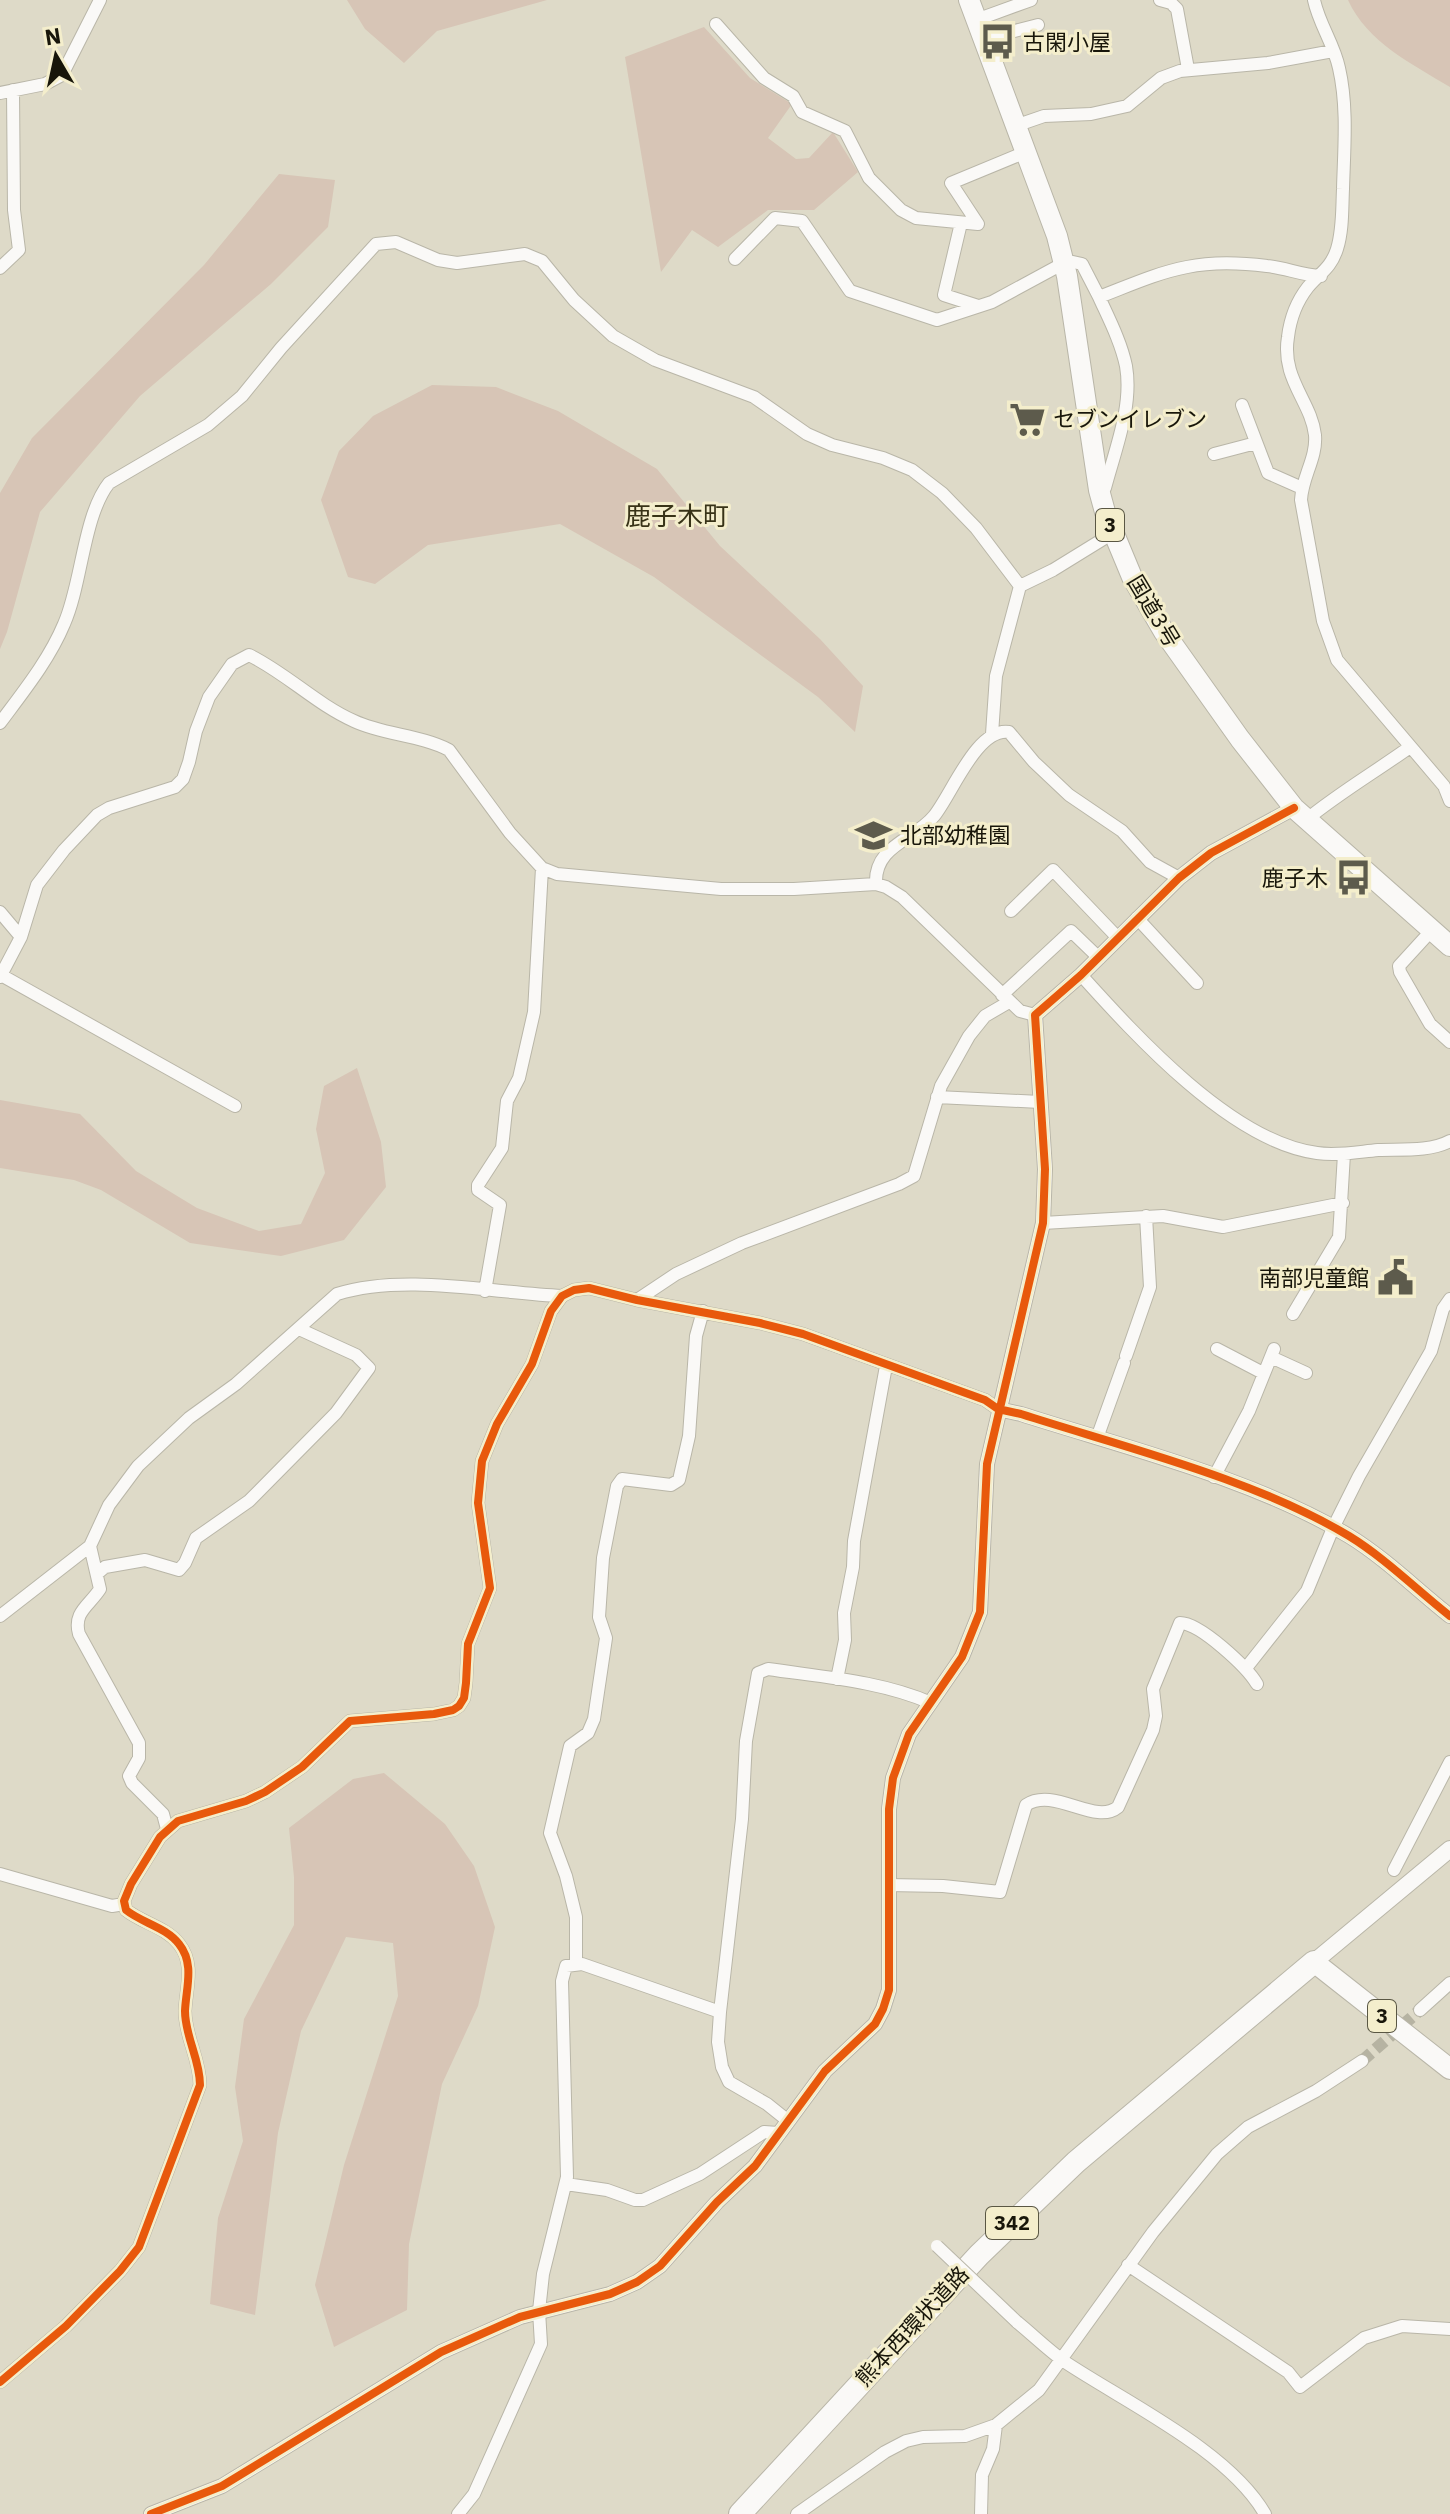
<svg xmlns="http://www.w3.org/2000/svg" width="1450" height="2514" viewBox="0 0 1450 2514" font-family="'IBM Plex Sans','Noto Sans JP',sans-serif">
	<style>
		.green { fill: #d7c5b6 }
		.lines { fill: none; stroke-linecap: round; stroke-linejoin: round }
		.minor-tunnel { stroke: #b6b3a2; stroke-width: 12; stroke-dasharray: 12 6; stroke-linecap: butt }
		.minor-casing { stroke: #b9b6a8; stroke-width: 14 }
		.tertiary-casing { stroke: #b9b6a8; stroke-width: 16 }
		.secondary-casing { stroke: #b9b6a8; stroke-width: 18 }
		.trunk-casing { stroke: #b9b6a8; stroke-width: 22 }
		.motorway-casing { stroke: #b9b6a8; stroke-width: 24 }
		.minor { stroke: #faf9f7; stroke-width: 12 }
		.tertiary { stroke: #faf9f7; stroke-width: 14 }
		.secondary { stroke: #faf9f7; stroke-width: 16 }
		.trunk { stroke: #faf9f7; stroke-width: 20 }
		.motorway { stroke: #faf9f7; stroke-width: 22 }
		.minor-bridge-casing { stroke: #b9b6a8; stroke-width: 14; stroke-linecap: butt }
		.minor-bridge { stroke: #faf9f7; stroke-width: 12 }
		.cycleway-casing { stroke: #f4eecc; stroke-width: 13 }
		.cycleway { stroke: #e8590c; stroke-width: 8 }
		.labels { text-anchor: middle; stroke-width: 6; stroke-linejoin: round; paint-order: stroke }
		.shield { fill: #f4eecc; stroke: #5a5744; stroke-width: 2 }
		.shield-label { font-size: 20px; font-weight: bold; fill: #18160a }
		.poi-label { font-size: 22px; fill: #18160a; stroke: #f4eecc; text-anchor: start }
		.street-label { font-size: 22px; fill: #18160a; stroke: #f4eecc }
		.quarter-label { font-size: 26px; fill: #383317; stroke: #f4eecc }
	</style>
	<rect width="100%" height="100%" fill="#dedac8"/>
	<!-- green -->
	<path class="green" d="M347,0h200l-110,31 -33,32 -39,-34z
		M1348,0h102v87c-38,-23 -83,-45 -102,-87z
		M704,27l46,51 42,26 -24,34 28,21 13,-1 24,-26 25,40 -44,38h-46l-50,37 -26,-17 -31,42 -36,-215z
		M279,174l56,6 -7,47 -57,57 -131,112 -100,116 -33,120 -7,17v-156l32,-55 172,-173z
		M432,385l64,2 62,24 99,58 63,77 100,93 43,47 -8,46 -37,-35 -164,-120 -94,-53 -132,21 -53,39 -27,-7 -27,-77 18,-49 34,-35z
		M357,1068l24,74 5,45 -42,53 -63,16 -91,-13 -89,-53 -27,-10 -74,-12v-68l80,14 56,57 61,37 62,23 42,-7 24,-51 -9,-44 8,-43z
		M384,1773l61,51 29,42 21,61 -17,79 -36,78 -33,160 -2,66 -73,37 -19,-62 29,-120 54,-169 -5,-53 -47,-6 -45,94 -23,102 -23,182 -45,-11 8,-86 25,-77 -8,-54 9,-68 50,-94v-48l-5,-49 64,-49z"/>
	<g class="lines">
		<!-- minor-tunnel -->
		<path class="minor-tunnel" d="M1362,2061l58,-51"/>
		<defs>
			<path id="minor" d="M1160,0l11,3 6,6 11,60
				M1314,0c5,24 20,44 25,68 9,39 5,82 4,121 -1,20 0,41 -6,60 -6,19 -17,24 -29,38 -11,14 -18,33 -20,50 -7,42 23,64 27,98 2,23 -13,42 -14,65l22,121 14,39 107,126 6,15
				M976,20l55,-20
				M716,24l48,54 29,18 9,16 43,19 24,47 32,32 15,8 62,6 -27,-41 75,-31
				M983,39l55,-14
				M0,93l45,-9 17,-9 38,-75
				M1015,126l29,-10 47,-2 36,-8 34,-28 19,-7 88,-8 65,-12
				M961,223l-17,72 34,11
				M735,259l40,-41 27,3 48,70 87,29 55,-18 72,-39 9,-1 9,2 17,33c29,-11 57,-24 88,-30 24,-5 56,-4 80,-1 20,2 33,9 54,10
				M0,268l19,-18 -5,-40 -1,-120
				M1099,297c10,22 22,45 27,69 7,40 -11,84 -21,122l-6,2
				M1242,405l26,68 34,15
				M1214,454l42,-11
				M1020,586l33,-16 60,-37
				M0,723c23,-31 49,-63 64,-99 18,-40 19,-108 45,-141l99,-58 34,-29 39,-48 95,-104 20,-2 42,18 19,3 68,-9 17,7 32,39 39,36 42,24 99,37 53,37 25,11 51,13 29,12 30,23 34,35 44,58 -24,90 -4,58
				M1306,820c33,-27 69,-48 104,-73
				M876,884c-2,-39 39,-44 58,-68 18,-22 43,-89 75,-84l25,30 35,33 53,36 28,31 29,16
				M1011,911l42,-41 65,68
				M0,912l21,25
				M1137,918l60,65
				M1431,931l-32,35 1,6 30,52 20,18
				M1,975l234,131
				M1081,975c55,61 151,167 236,178 20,3 40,-1 61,-3 22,-1 52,2 72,-9
				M0,977l21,-40 16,-52 27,-35 33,-35 12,-7 66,-21 8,-8 6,-17 7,-31 13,-34 23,-33 17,-9c37,18 67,49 105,66 30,14 66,14 95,29l61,83 32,35 15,6 164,15h73l82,-5 10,3 16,10 118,114 15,4
				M1002,995l69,-64 28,27
				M937,1097l103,5
				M1043,1223l120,-7 60,11 120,-24
				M485,1291l15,-86 -22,-15v-5l24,-37 5,-47 12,-23 15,-66 8,-144
				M637,1300l39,-26 66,-31 157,-59 15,-8 27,-90 28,-50 16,-20 24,-14
				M1293,1314l46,-77 5,-83
				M1217,1349l46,24
				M1126,1356l24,-69 -4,-71
				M1271,1357l35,16
				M1097,1438l27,-75
				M1214,1477l35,-66 25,-62
				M90,1546l10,43c-11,17 -27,23 -21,45l60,109v15l-10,18 3,7 31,31 4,15
				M98,1573l7,-6 40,-7 34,10 6,-7 11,-25 53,-37 87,-88 33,-45 -13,-13 -57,-26
				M0,1616l90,-70 19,-41 29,-39 51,-48 47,-34 101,-90c68,-21 154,-1 225,2
				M1246,1668l61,-77 26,-63 26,-52 72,-125 12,-42 7,-10
				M837,1679l8,-39 -1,-27 9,-46 1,-26 32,-175
				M1394,1870l56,-108
				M0,1874l112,32 12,-2
				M888,1885l55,1 57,6 26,-87c28,-19 69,21 92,2l35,-77 3,-14 -3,-27 27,-66c20,0 67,44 77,61
				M576,1963v-46l-10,-41 -16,-43 20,-87 18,-13 6,-14 12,-81 -7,-21 4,-59 14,-72 5,-7 49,6 8,-5 10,-44 7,-100 7,-25
				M1420,2010l30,-27
				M720,2012l22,-193 4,-78 12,-68 10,-4c54,8 113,12 163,34
				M566,2184l41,6 28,10h8l57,-26 64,-42 14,1
				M1128,2265l160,107 12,15 64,-49 38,-12 48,3
				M1017,2322c16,13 31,28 48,40 60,40 164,89 200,152
				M0,2382l66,-56 54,-55 19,-24 61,-162c0,-26 -15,-48 -15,-74 1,-23 10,-47 -6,-67 -13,-17 -37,-21 -53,-34l-2,-9 7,-17 29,-47 18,-16 68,-20 19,-9 37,-25 48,-46 84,-7 19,-4 6,-4 5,-8 2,-15 2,-39 22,-56 -12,-85 4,-42 15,-37 35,-60 19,-53 11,-15 12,-6 15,-2 48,12 123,23 43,11 182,66 13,9
				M458,2514l16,-20 67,-150 -2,-33 4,-37 24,-97 -5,-196 4,-15 16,-2 138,48 -2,30 4,25 7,15 38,22 20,16
				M797,2514l88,-62 21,-11 17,-4 42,-1 31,-11
				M981,2514l1,-39 11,-26 3,-24 43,-35 114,-158 64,-78 31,-27 68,-36 46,-30"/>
			<path id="tertiary" d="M998,1409l23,5c106,34 233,65 328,122 36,22 68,54 101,80
				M151,2514l71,-28 219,-134 79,-35 90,-23 27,-12 23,-16 57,-64 38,-36 70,-95 50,-47 8,-15 6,-19v-181l4,-31 16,-44 53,-77 18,-45 7,-148 56,-241 2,-54 -10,-154 46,-40 98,-97 32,-25 83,-45"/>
			<path id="secondary" d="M1314,1962l136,-113"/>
			<path id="trunk" d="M969,0l88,236 10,40 32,214 6,22 27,65 32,55 76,107 54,69 156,138
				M1314,1962l136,107"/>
			<path id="motorway" d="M740,2514l239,-259 97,-93 238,-200"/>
		</defs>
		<!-- minor casing -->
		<use href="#minor" class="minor-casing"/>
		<!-- tertiary casing -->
		<use href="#tertiary" class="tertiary-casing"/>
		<!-- secondary casing -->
		<use href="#secondary" class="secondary-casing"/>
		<!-- trunk casing -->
		<use href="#trunk" class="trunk-casing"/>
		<!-- motorway casing -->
		<use href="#motorway" class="motorway-casing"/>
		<!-- minor -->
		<use href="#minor" class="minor"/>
		<!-- tertiary -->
		<use href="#tertiary" class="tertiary"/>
		<!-- secondary -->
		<use href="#secondary" class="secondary"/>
		<!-- trunk -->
		<use href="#trunk" class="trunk"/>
		<!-- motorway -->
		<use href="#motorway" class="motorway"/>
		<defs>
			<path id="minor-bridge" d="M937,2246l80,76"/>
		</defs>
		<!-- minor-bridge casing -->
		<use href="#minor-bridge" class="minor-bridge-casing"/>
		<!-- minor-bridge -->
		<use href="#minor-bridge" class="minor-bridge"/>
		<defs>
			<path id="cycleway" d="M0,2382l66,-56 54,-55 19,-24 61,-162c0,-26 -15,-48 -15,-74 1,-23 10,-47 -6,-67 -13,-17 -37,-21 -53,-34l-2,-9 7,-17 29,-47 18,-16 68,-20 19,-9 37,-25 48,-46 84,-7 19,-4 6,-4 5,-8 2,-15 2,-39 22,-56 -12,-85 4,-42 15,-37 35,-60 19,-53 11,-15 12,-6 15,-2 48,12 123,23 43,11 182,66 13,9 23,5c106,34 233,65 328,122 36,22 68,54 101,80
				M151,2514l71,-28 219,-134 79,-35 90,-23 27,-12 23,-16 57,-64 38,-36 70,-95 50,-47 8,-15 6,-19v-181l4,-31 16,-44 53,-77 18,-45 7,-148 56,-241 2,-54 -10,-154 46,-40 98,-97 32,-25 83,-45"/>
		</defs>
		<!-- cycleway casing -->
		<use href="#cycleway" class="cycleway-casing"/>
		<!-- cycleway -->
		<use href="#cycleway" class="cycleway"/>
	</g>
	<!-- icons -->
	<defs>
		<symbol id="bus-bare" viewBox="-9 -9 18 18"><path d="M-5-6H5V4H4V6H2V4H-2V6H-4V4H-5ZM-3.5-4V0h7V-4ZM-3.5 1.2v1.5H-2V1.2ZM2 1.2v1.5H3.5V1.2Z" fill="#5d5b4c" stroke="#f4eecc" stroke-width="2.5" paint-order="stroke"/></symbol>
		<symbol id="supermarket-bare" viewBox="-9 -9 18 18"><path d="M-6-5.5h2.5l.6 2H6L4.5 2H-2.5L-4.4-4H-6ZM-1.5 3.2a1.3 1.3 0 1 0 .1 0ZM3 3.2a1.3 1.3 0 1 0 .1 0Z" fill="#5d5b4c" stroke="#f4eecc" stroke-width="2.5" paint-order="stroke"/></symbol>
		<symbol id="school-bare" viewBox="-9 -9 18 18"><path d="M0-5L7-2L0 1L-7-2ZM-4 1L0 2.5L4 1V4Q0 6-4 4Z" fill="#5d5b4c" stroke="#f4eecc" stroke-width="2.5" paint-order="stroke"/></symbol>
		<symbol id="civic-bare" viewBox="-9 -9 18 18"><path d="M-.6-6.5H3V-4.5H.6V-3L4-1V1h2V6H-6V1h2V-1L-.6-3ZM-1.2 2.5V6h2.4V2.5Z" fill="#5d5b4c" stroke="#f4eecc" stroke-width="2.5" paint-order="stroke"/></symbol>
	</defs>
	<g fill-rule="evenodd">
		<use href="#bus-bare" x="972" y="16" width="51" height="51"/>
		<use href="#supermarket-bare" x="1002" y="394" width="51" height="51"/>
		<use href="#school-bare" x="848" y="810" width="51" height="51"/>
		<use href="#bus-bare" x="1328" y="852" width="51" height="51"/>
		<use href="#civic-bare" x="1370" y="1252" width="51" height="51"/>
	</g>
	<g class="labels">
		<!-- shield labels -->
		<g class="shield">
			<rect x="1096" y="509" width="28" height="32" rx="6"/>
			<rect x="1368" y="2000" width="28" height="32" rx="6"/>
			<rect x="986" y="2207" width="52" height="32" rx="6"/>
		</g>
		<g class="shield-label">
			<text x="1110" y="532">3</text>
			<text x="1382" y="2023">3</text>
			<text x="1012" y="2230">342</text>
		</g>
		<!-- poi labels -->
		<g class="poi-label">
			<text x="1023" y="50">古閑小屋</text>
			<text x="1053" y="427">セブンイレブン</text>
			<text x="900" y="843">北部幼稚園</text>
			<text x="1328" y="886" text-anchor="end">鹿子木</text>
			<text x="1369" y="1286" text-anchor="end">南部児童館</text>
		</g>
		<!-- street labels -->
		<g class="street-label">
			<text transform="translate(1154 611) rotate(59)" y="8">国道3号</text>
			<text transform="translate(912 2326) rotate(-47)" y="8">熊本西環状道路</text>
		</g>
		<!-- quarter labels -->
		<g class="quarter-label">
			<text x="677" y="525">鹿子木町</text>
		</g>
	</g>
	<!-- north arrow -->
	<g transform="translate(56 56) rotate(351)" stroke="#f4eecc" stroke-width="6" paint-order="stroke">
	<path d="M0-6L14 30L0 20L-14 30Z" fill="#18160a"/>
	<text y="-12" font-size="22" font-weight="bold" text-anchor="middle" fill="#18160a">N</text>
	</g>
</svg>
